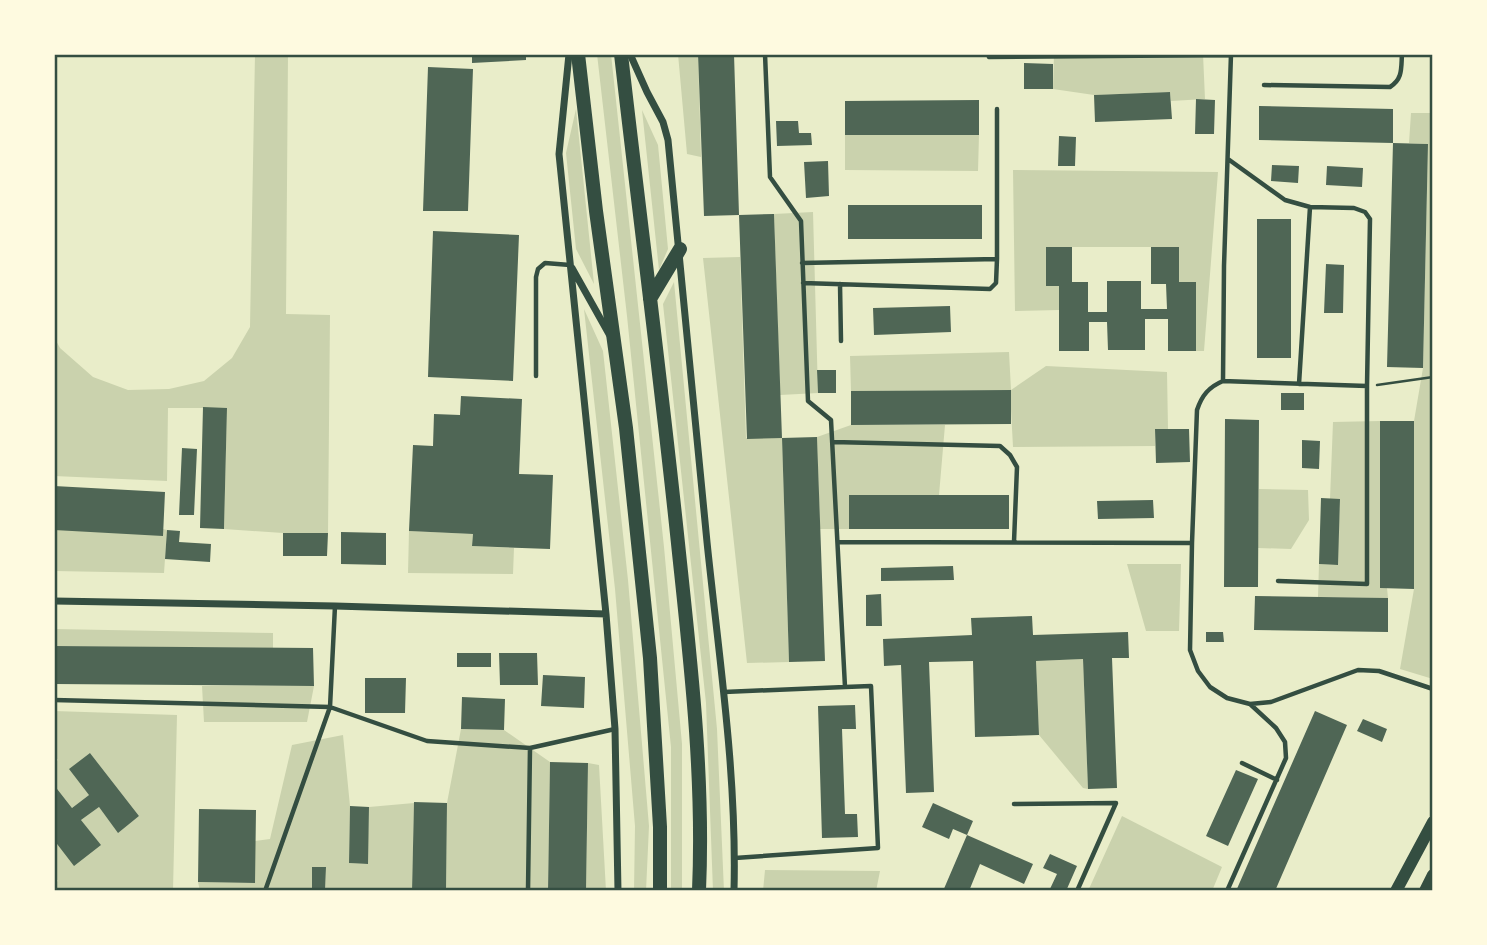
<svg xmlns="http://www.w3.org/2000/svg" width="1487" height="945" viewBox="0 0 1487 945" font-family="'IBM Plex Serif',serif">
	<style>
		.green { fill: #cad2ad }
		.building { fill: #4f6655 }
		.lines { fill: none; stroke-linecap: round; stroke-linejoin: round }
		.path { stroke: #344e41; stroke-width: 2.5 }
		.service { stroke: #344e41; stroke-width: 4.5 }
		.minor { stroke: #344e41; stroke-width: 7 }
		.tertiary { stroke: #344e41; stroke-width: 12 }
		.primary { stroke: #344e41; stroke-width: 14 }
		.neatline { fill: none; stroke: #344e41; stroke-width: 2.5 }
	</style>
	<rect width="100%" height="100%" fill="#e9edc9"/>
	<!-- green -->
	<path class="green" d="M255,54h33l-2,260 44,1 -2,218h-45l-59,-4 3,-121h-59l-1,73 -113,-5v-139l6,11 33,29 35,13 41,-1 35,-8 28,-23 18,-31z
		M597,54h14l53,493 18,197v147h-11v-144l-44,-431z
		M678,54h20l3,103 -14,-3z
		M1054,54h149l2,45 -34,2 -1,-9 -76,3 -41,-6z
		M576,109l18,175 -18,-35 -10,-96z
		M642,110l16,35 10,104 -9,21z
		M1411,113h22v566l-33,-10 14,-80v-168l9,-53 5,-224 -19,-1z
		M845,135h134l-1,36 -133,-1z
		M1013,170l205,2 -14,179h-8v-69h-17v-35h-133v39h13v24l-44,1z
		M813,212l5,181 -38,2 -6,-181z
		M740,257l6,181h36l7,224 -42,1 -44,-405z
		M674,282l43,447 7,162h-11l-7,-188 -43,-399z
		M584,309l19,42 25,229 21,246 -3,65h-12l1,-65 -20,-237z
		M1009,352l2,38 35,-24 121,6 1,57 -13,1v16l-142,1 -3,-57 -159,1 -1,-35z
		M1380,421v167h7l1,10 -70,-1 1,-33 18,1 3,-66h-10l3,-77z
		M851,425h94l-6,70 -90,1v33h-29l-3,-92z
		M1259,489l49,1 1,30 -18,29 -33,-1z
		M163,529l4,1 -3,43 -110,-2v-41z
		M409,531l64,3 -1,12 42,2 -1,26 -105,-1z
		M1127,564h54l-2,67h-33z
		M54,629l219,4v15l-219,-2z
		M1083,659l5,130 -5,-1 -44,-53 -3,-74z
		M202,686h112l-7,36h-103z
		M54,711l123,4 -4,176h-119v-8l4,-2 -4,-5v-34l46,3 -19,-25 18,-13 19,25 21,-16 -49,-63 -1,42 -17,13 -18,-23v-22l4,-3 -4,-5z
		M461,729l43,1 46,32 -2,129h-102l1,-88z
		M343,735l7,71 -1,57 18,1 2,-57 45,-4 -2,88h-87l1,-23 -14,-1v24h-112l-2,-9 57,1v-42l15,-2 22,-94z
		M588,763l11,2 7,126h-20z
		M1122,816l100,51 -10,24h-124z
		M765,870l115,1 -4,20h-113z"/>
	<!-- building -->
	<path class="building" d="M472,54h54v6l-54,3z
		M698,54h36l5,161 -35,1z
		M1024,63l29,1v25h-29z
		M428,67l45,2 -5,142h-45z
		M1170,92l2,27 -77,3 -1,-27z
		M1196,99l19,1 -1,34h-19z
		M979,100v35h-134v-34z
		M1259,106l134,3v34l-134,-3z
		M776,121h22l1,12h12l1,12 -35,1z
		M1059,136l17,1 -1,29h-17z
		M1393,143l35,1 -5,224 -36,-1z
		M828,161l1,35 -23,2 -2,-36z
		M1272,165l27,1 -1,17 -27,-2z
		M1327,166l36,2 -1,19 -36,-2z
		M848,205h134v34h-134z
		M774,214l8,224 -35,1 -8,-224z
		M1257,219h34v139h-34z
		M433,231l86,4 -6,146 -85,-4z
		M1046,247h26v35h16v30h19v-31h34v28h26l-1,-25h-15v-37h28v35h17v69h-28v-32h-23v31h-37l-1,-28h-18v29h-30v-65h-13z
		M1326,264l18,1 -1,48h-19z
		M950,306l1,26 -77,3 -1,-27z
		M817,370h19v23h-18z
		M1011,390v34l-160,1v-34z
		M1281,393h23v17h-23z
		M461,396l61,3 -3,75 34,1 -3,74 -78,-3 1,-12 -64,-3 4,-86 20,1 1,-32 26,1z
		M203,407l24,1 -3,121 -24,-1z
		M1225,419l34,1 -1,167h-34z
		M1380,421h34v168l-34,-1z
		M1155,429h34l1,33 -34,1z
		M817,437l8,224 -36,1 -7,-224z
		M1302,440l18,1 -1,28 -17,-1z
		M182,448l15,1 -3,66h-15z
		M54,486l111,6 -2,44 -109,-6z
		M849,495h160v34h-160z
		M1321,498l19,1 -2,66 -19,-1z
		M1153,500l1,18 -56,1 -1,-18z
		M167,530l13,1 -1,11 32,2 -1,18 -45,-3z
		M341,532l45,1v32l-45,-1z
		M283,533h45l-1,23h-44z
		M953,566l1,14 -73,1v-13z
		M881,594l1,32h-16v-31z
		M1255,596l133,2v34l-134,-2z
		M1032,616l1,19 95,-3 1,26h-17l5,130 -29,1 -5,-130 -47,2 3,74 -64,2 -2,-76 -44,1 5,130 -28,1 -5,-128 -17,1 -1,-27 89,-4 -1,-17z
		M1206,632h17l1,10h-18z
		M54,646l259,2 1,38 -260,-2z
		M457,653h34v14h-34z
		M499,653h38l1,32h-38z
		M543,675l42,2 -1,31 -43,-2z
		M365,678h41l-1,35h-40z
		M462,697l43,2 -1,31 -43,-1z
		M855,705l1,24h-14l3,85h12l1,23 -36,1 -4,-132z
		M1315,711l32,14 -72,166h-39z
		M1363,719l24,10 -5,13 -25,-11z
		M90,753l49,63 -21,17 -19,-26 -18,13 20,25 -27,21 -20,-26v-55l18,23 17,-13 -20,-26z
		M550,762l38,1 -2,128h-38z
		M1236,770l22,9 -30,67 -22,-10z
		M414,802l33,1 -1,88h-34z
		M933,803l40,18 -6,14 -14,-6 -4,10 -27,-12z
		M350,806l19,1 -1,57 -19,-1z
		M199,809l57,1 -1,73 -57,-1z
		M967,835l66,29 -9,20 -44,-20 -11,27h-26z
		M1050,854l27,12 -11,25h-17l8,-17 -14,-6z
		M312,867h14l-1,24h-13z"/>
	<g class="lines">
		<!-- path -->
		<path class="path" d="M1377,385l56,-8"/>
		<!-- service -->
		<path class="service" d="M988,54l1,3 242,-2
			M1264,85l126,2c13,-8 11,-19 12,-33
			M1228,159l57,41 25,7 44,1 11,4 5,7 -3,167
			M802,263l195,-4v-150
			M803,283l187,6 6,-6 1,-24
			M840,284l1,57
			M536,376v-99l2,-8 7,-6 25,2
			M1223,381l1,-115 7,-212
			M1299,384l11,-177
			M833,442l167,4 10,9 7,12 -3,75
			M838,542l354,1 5,-133c5,-15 12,-23 26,-29l144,5v198l-89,-3
			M1192,543l-2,107 8,21 12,16 17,11 23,6 26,24 9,14 1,16 -59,133
			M724,692l121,-5 -14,-267 -23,-19 -7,-180 -31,-44 -5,-123
			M54,700l276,7 5,-101
			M1250,704l21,-2 87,-32 21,1 54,18
			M1242,763l35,17
			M1014,804l102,-1 -39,88
			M735,858l143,-10 -7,-162 -26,1
			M265,891l65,-184 97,34 103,7 85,-19
			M528,891l2,-143"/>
		<!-- minor -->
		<path class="minor" d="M569,54l-10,100 47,460 9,115 3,162
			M630,54l17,38 16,30 5,18c14,134 25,268 39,402 12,116 30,232 27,349
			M572,268l37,66
			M54,601l281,5 271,8"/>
		<!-- tertiary -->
		<path class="tertiary" d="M1396,891l37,-69
			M1425,891l8,-16"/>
		<!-- primary -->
		<path class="primary" d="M578,54l18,157 30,217 24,230 10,169v64
			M621,54c19,167 41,333 58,499 12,113 25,225 20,338
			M650,299l30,-50"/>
	</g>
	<!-- border -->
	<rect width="1487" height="945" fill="none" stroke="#fefae0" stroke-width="112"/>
	<rect x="56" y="56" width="1375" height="833" class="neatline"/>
</svg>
